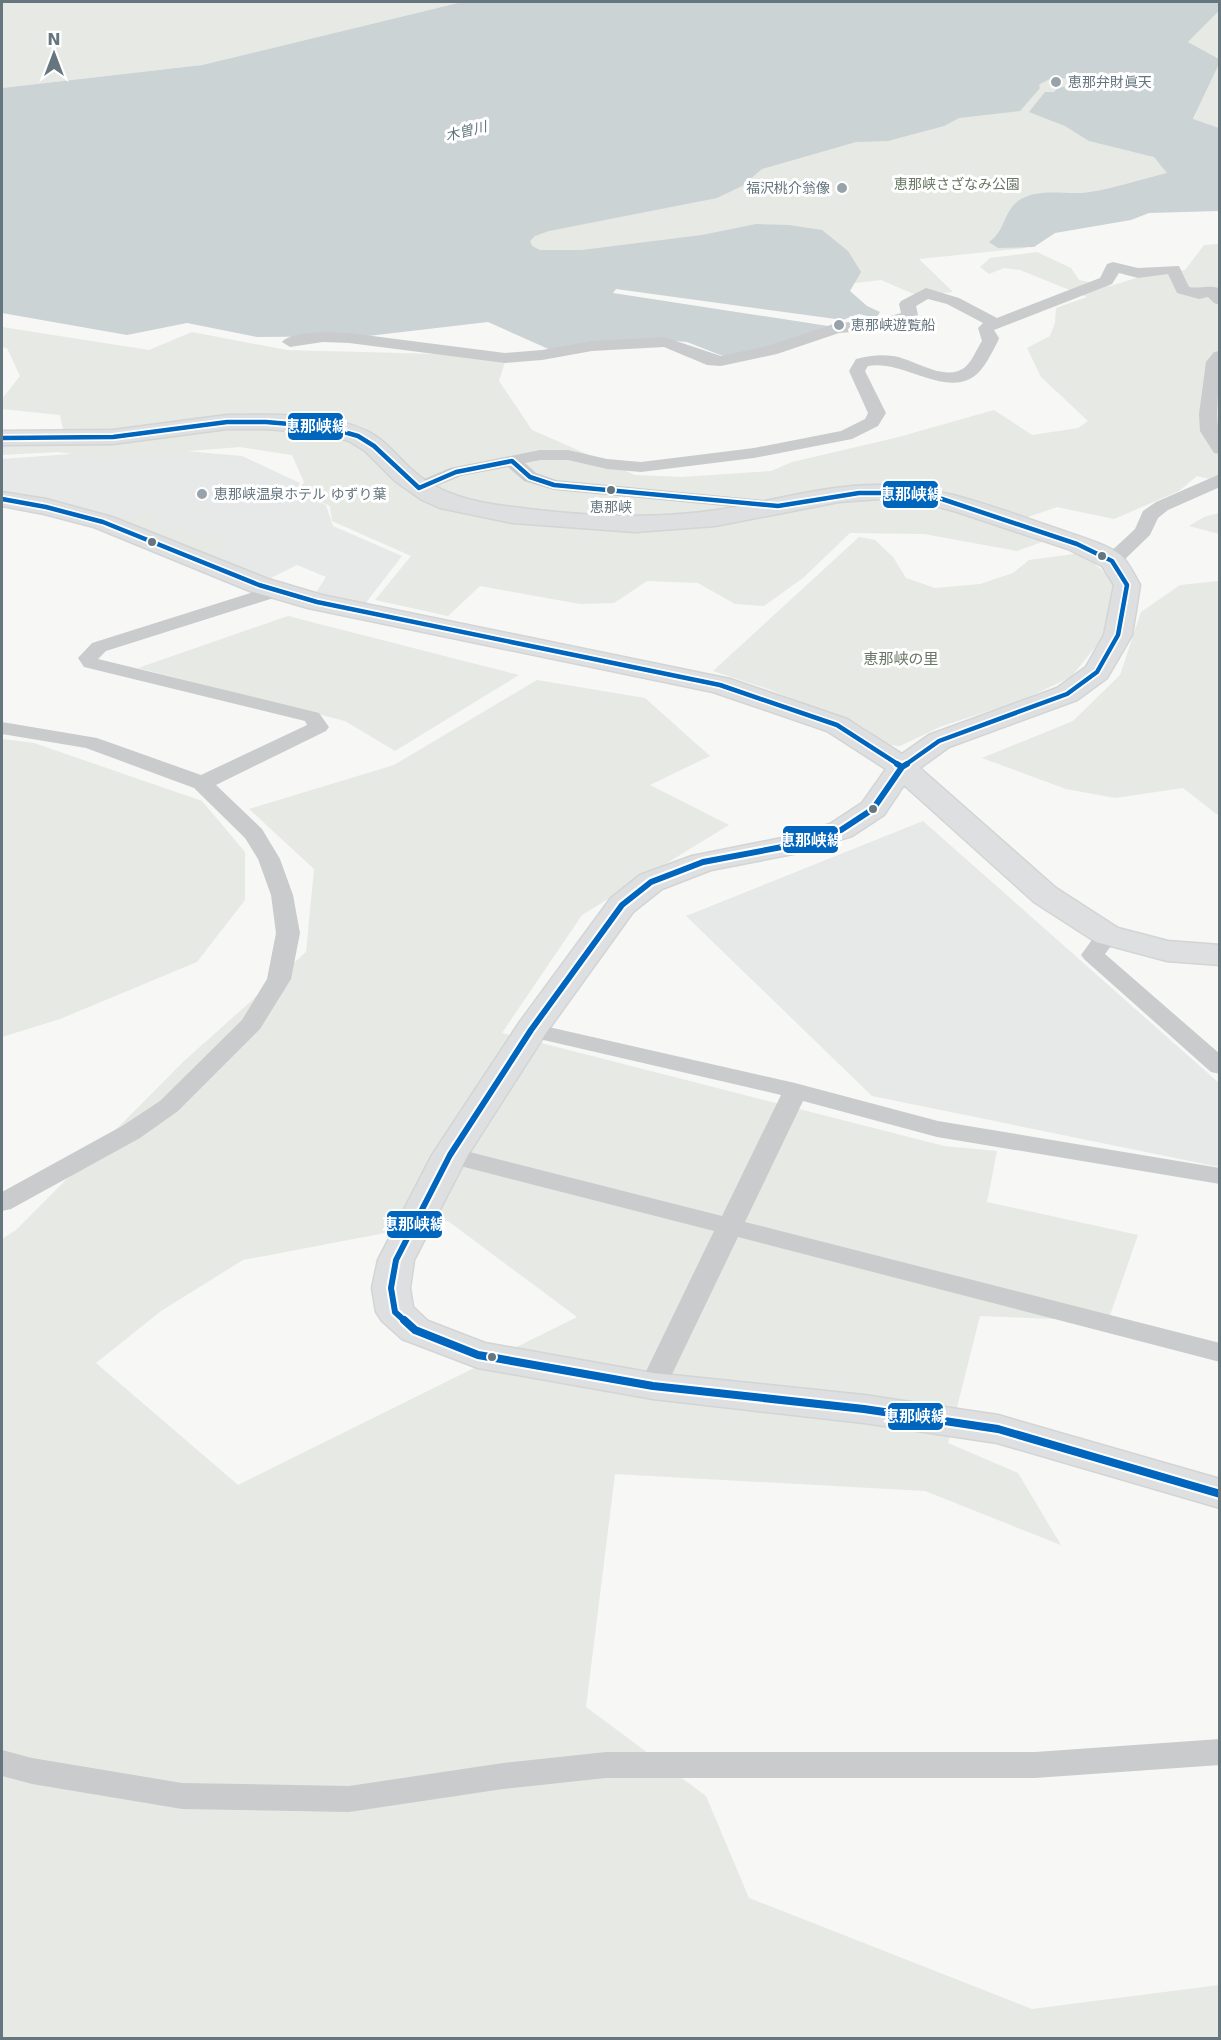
<svg xmlns="http://www.w3.org/2000/svg" width="1221" height="2040" viewBox="0 0 1221 2040" font-family="'DejaVu Sans','Noto Sans JP',sans-serif">
	<style>
		.built { fill: #e7e9e8 }
		.green { fill: #e6e9e4; fill-rule: evenodd }
		.water { fill: #cbd3d5 }
		.pier { fill: #f7f7f6 }
		.lines { fill: none; stroke-linecap: round; stroke-linejoin: round }
		.secondary-casing { stroke: #d3d4d4; stroke-width: 3 }
		.street { fill: #cacbcc; fill-rule: evenodd }
		.secondary { fill: #dedfe0; fill-rule: evenodd }
		.bus-1-far2-casing { stroke: #fff; stroke-width: 8 }
		.bus-1-far1-casing { stroke: #fff; stroke-width: 10 }
		.bus-1-casing { stroke: #fff; stroke-width: 12 }
		.bus-1-far2 { stroke: #0065bd; stroke-width: 4.5 }
		.bus-1-far1 { stroke: #0065bd; stroke-width: 6 }
		.bus-1 { stroke: #0065bd; stroke-width: 8 }
		.poi-dot { fill: #98a3a9; stroke: #fff; stroke-width: 2 }
		.bus-dot { fill: #65767f; stroke: #fff; stroke-width: 2 }
		.labels { text-anchor: middle; stroke-width: 6; stroke-linejoin: round; paint-order: stroke }
		.far-poi-label { font-size: 14px; fill: #65767f; stroke: #fff; text-anchor: start }
		.far-water-label { font-size: 14px; font-style: italic; fill: #607579; stroke: #fff }
		.far-park-label { font-size: 14px; fill: #687763; stroke: #fff }
		.bus-label { font-size: 14px; fill: #65767f; stroke: #fff }
		.park-label { font-size: 15px; fill: #687763; stroke: #fff }
		.line-badge { stroke: #fff; stroke-width: 2 }
		.badge-label { font-size: 16px; text-anchor: middle; font-weight: bold; fill: #fff }
	</style>
	<rect width="100%" height="100%" fill="#f7f7f6"/>
	<!-- built -->
	<path class="built" d="M152,448l90,8 58,27 -5,10 31,12 7,21 69,30 -37,48 -50,-10 11,-17 -29,-12 -32,16 -195,-74 -68,-15v-33z
		M923,821l296,262v84l-347,-71 -186,-180z"/>
	<!-- green -->
	<path class="green" d="M2,2h460l-260,63 -200,23z
		M1219,11v48l-31,-17z
		M1219,64v64l-26,-8z
		M1045,67l54,15 93,94 -170,38 4,34 -107,11 34,33 -37,3 -35,-15 -34,4 -304,-23 -37,-26 235,-71z
		M1219,244v237l-22,-5 -18,15 -65,28 -57,-12 -49,17 34,18 -25,9 -93,-17 -74,-1 -47,45 -39,28 -29,-2 -37,-21 -51,-2 -33,22 -34,1 -100,-18 -32,30 -73,-16 36,-44 -79,-35 -2,-15 -32,-14 6,-10 -12,-27 -52,-8 -142,11 -39,-6 -57,3v-14l64,1 -6,-27 -58,-6v-10l18,-23 -13,-28 -5,-1v-20l147,23 43,-18 95,18 150,4 68,8 -6,19 33,49 103,45 47,2 89,-6 21,-9 103,-24 99,-28 38,25 46,-7 10,-7 -47,-44 -14,-29 23,-12 5,-13 1,-15 31,-11 -67,-27 -16,-2 -15,6 -9,-7 10,-9 47,-6 34,16 8,12 32,6 25,-8 49,-8 19,-25z
		M1219,513v21l-30,-8 15,-9z
		M147,514l12,3 -10,6 24,8 12,-6 4,1 -9,7 13,6 10,-4 30,8 -1,4 -23,10 -94,-38 7,-4 11,3z
		M859,537l16,3 18,17 13,21 29,10 45,-4 33,-11 16,-13 53,-7 31,27 -1,18 -11,42 -30,37 -51,24 -78,25 -42,20 -12,-1 -25,-18 -95,-38 -55,-18z
		M1219,581v235l-36,-28 -68,10 -49,-9 -84,-31 91,-37 47,-46 21,-63 39,-27z
		M288,616l231,59 -124,76 -50,-30 -207,-53z
		M537,680l108,18 65,58 -60,29 79,40 -147,90 -80,118 442,113 53,5 -10,51 151,33 -30,86 -128,-5 -32,127 70,30 43,72 -136,-54 -310,-17 -29,233 120,89 43,102 283,111 187,-24v53h-1217v-799l14,-9 168,-169 122,-109 8,-83 -65,-60 145,-44zM448,1221l129,96 -339,168 -142,-122 65,-52 82,-51z
		M2,739l32,4 168,58 43,51v48l-48,62 -137,57 -58,18z"/>
	<!-- water -->
	<path class="water" d="M462,2h757v9l-31,31 31,17v5l-26,55 26,9v83l-70,2 -18,7 -76,13 -21,14 -36,1 -9,-6c17,-11 14,-32 32,-43 23,-12 45,-3 69,-7 26,-4 52,-13 77,-19l-13,-16 -65,-16 -24,-15 -36,-14 16,-20h9l4,-4 20,-4c-13,-9 -27,-8 -39,1l1,3 -20,23 -61,7 -15,8 -56,15 -32,1 -94,27 -20,17 -25,12 -168,33 -14,5 -5,5 2,5 8,4h42l120,-15 54,-11 33,1 33,5 26,21 13,21 -11,19 17,15 13,6 -4,6 -17,-4 -9,3 -47,20 -75,21 -41,-16 -24,-2 -110,11 -65,-29 -120,14 -111,1 -70,-14 -60,12 -125,-22v-225l200,-23z"/>
	<!-- pier -->
	<path class="pier" d="M616,289l227,31 -15,6 -215,-33z"/>
	<g class="lines">
		<defs>
			<path id="secondary" d="M227,415c45,0 98,-3 140,16 17,8 30,25 44,38 28,26 65,34 102,38 67,9 138,13 204,3 54,-8 109,-26 164,-25 60,0 117,24 174,43 17,6 55,17 67,28 7,8 13,20 18,29l-8,50 -25,43 -30,22 -128,47 -29,21 136,120 62,40 50,13 52,4v20l-53,-4 -71,-19 -62,-40 -130,-117 -20,30 -32,21 -54,17 -87,17 -49,19 -29,23 -87,121 -78,122 -54,105 -4,28 3,19 15,14 57,22 168,30 211,22 134,20 222,64v29l-223,-65 -133,-20 -211,-24 -175,-31 -76,-29 -20,-18 -6,-9 -4,-24 6,-28 54,-105 87,-132 92,-125 29,-23 52,-19 100,-20 38,-12 32,-21 24,-34 -59,-38 -114,-39 -405,-84 -58,-17 -156,-64 -50,-13 -42,-8v-14l44,7 66,18 156,62 54,16 408,84 117,40 55,35 27,-19 128,-47 29,-21 18,-32 10,-50 -12,-19 -34,-17 -114,-38 -35,-9 -39,-3 -41,3 -124,24 -80,6 -122,-9 -73,-15 -18,-8 -27,-19 -30,-30 -16,-10 -24,-7 -59,-5h-39l-114,15 -111,1v-14l111,-1z"/>
		</defs>
		<!-- secondary casing -->
		<use href="#secondary" class="secondary-casing"/>
		<!-- street -->
		<path class="street" d="M1113,262l25,6 41,-2 10,21c10,2 19,-2 29,1l2,17 -6,-2 -6,-6 -9,2 -22,-6 -9,-19 -30,4 -19,-5 -7,11 -118,46 5,8 -1,3c-6,11 -11,23 -20,32 -29,28 -74,-14 -110,-7l-3,5 21,42 -8,13 -26,13 -98,19 -113,14 -34,-3 -39,-9h-28l-15,3 11,10 20,7 228,22 3,4 -3,4 -6,1 -224,-21 -30,-9 -16,-14 -47,9 -42,17 -6,-1 -3,-4 3,-4 37,-16 90,-18h28l39,9 34,3 113,-14 87,-17 24,-12 3,-6 -19,-42 7,-12c12,-3 24,-5 37,-3 21,3 51,26 71,12 8,-6 12,-18 18,-27l-4,-13 5,-5 -36,-19 -19,-5 -12,7 2,9 -2,3 -38,12 -39,3 -62,21 -56,12 -14,-1 -43,-18 -72,4 -50,9 -37,3 -156,-20 -26,-1 -33,5 -8,-5c10,-12 52,-10 67,-9l156,20 37,-3 50,-9 72,-4 57,19 46,-10 70,-23 39,-3 25,-7 -2,-9 2,-3 25,-13 33,10 38,20 103,-40 7,-14z
			M1220,351l-3,63 3,40 -6,-1 -14,-22 -1,-17 7,-52 8,-10z
			M1220,474v13l-52,23 -10,8 -8,17 -31,30h-14l-2,-4 2,-4 30,-28 8,-18 13,-9z
			M276,585l7,2 3,4 -3,4 -177,56 -8,8 221,54 10,14 -3,4 -110,54 46,44 18,30 13,36 7,38 -9,46 -31,50 -82,82 -38,27 -129,71 -9,2v-19l120,-66 38,-25 82,-81 25,-41 9,-46 -5,-38 -13,-36 -13,-21 -51,-50 -108,-40 -84,-14v-12l95,16 104,37 106,-50 -2,-4 -221,-54 -6,-9 14,-15z
			M1107,928l8,2 4,5 -14,19 115,100v20l-9,-2 -126,-112 -4,-5 18,-25z
			M531,1023l264,60 143,38 282,47v16l-283,-47 -134,-36 -58,121 475,121v19l-482,-125 -75,156 -10,3 -10,-3 -4,-7 75,-155 -273,-70 -4,-6 4,-6 9,-2 272,69 59,-121 -259,-60 -3,-5 3,-5z
			M1220,1739v26l-185,13h-429l-103,11 -154,23 -167,-3 -150,-25 -30,-8v-26l30,8 150,25 167,3 154,-23 103,-11h429z"/>
		<!-- secondary -->
		<use href="#secondary" class="secondary"/>
		<defs>
			<path id="bus-1-far2" d="M2,438l111,-1 114,-15h39l60,5 32,9 16,10 45,42 37,-16 56,-11 18,16 24,8 224,21 81,-13h40l40,5 138,46 35,17 15,24 -9,50 -21,37 -30,22 -128,47 -34,24
				M2,499l44,8 57,15 156,63 58,17 403,83 117,40 62,40"/>
			<path id="bus-1-far1" d="M897,764l5,3
				M406,1322l-11,-10 -4,-24 5,-28 54,-105 81,-125 91,-125 29,-23 52,-20 95,-18 43,-14 32,-21 29,-42 5,-3"/>
			<path id="bus-1" d="M404,1320l11,10 63,25 175,31 211,23 134,20 222,65"/>
		</defs>
		<!-- bus-1-far2 casing -->
		<use href="#bus-1-far2" class="bus-1-far2-casing"/>
		<!-- bus-1-far1 casing -->
		<use href="#bus-1-far1" class="bus-1-far1-casing"/>
		<!-- bus-1 casing -->
		<use href="#bus-1" class="bus-1-casing"/>
		<!-- bus-1-far2 -->
		<use href="#bus-1-far2" class="bus-1-far2"/>
		<!-- bus-1-far1 -->
		<use href="#bus-1-far1" class="bus-1-far1"/>
		<!-- bus-1 -->
		<use href="#bus-1" class="bus-1"/>
	</g>
	<!-- markers -->
	<g class="poi-dot">
		<circle cx="1056" cy="82" r="6"/>
		<circle cx="842" cy="188" r="6"/>
		<circle cx="839" cy="325" r="6"/>
		<circle cx="202" cy="494" r="6"/>
	</g>
	<g class="bus-dot">
		<circle cx="611" cy="490" r="5"/>
		<circle cx="152" cy="542" r="5"/>
		<circle cx="1102" cy="556" r="5"/>
		<circle cx="873" cy="809" r="5"/>
		<circle cx="492" cy="1357" r="5"/>
	</g>
	<g class="labels">
		<!-- far-poi labels -->
		<g class="far-poi-label">
			<text x="1068" y="87">恵那弁財眞天</text>
			<text x="830" y="193" text-anchor="end">福沢桃介翁像</text>
			<text x="851" y="330">恵那峡遊覧船</text>
			<text x="214" y="499">恵那峡温泉ホテル ゆずり葉</text>
		</g>
		<!-- far-water labels -->
		<g class="far-water-label">
			<text transform="translate(466 131) rotate(-14)" y="5">木曽川</text>
		</g>
		<!-- far-park labels -->
		<g class="far-park-label">
			<text x="957" y="189">恵那峡さざなみ公園</text>
		</g>
		<!-- bus labels -->
		<g class="bus-label">
			<text x="611" y="512">恵那峡</text>
		</g>
		<!-- park labels -->
		<g class="park-label">
			<text x="901" y="664">恵那峡の里</text>
		</g>
	</g>
	<g class="line-badge">
		<rect x="287" y="412" width="57" height="29" rx="6" fill="#0065bd"/>
		<rect x="882" y="480" width="57" height="29" rx="6" fill="#0065bd"/>
		<rect x="782" y="825" width="57" height="29" rx="6" fill="#0065bd"/>
		<rect x="386" y="1210" width="57" height="29" rx="6" fill="#0065bd"/>
		<rect x="887" y="1402" width="57" height="29" rx="6" fill="#0065bd"/>
	</g>
	<g class="badge-label">
		<text x="316" y="432">恵那峡線</text>
		<text x="911" y="500">恵那峡線</text>
		<text x="811" y="846">恵那峡線</text>
		<text x="414" y="1230">恵那峡線</text>
		<text x="915" y="1422">恵那峡線</text>
	</g>
	<!-- border -->
	<rect width="1221" height="2040" fill="none" stroke="#65767f" stroke-width="6"/>
	<!-- north arrow -->
	<g transform="translate(54 54)" stroke="#ffffff" stroke-width="4.5" paint-order="stroke">
	<path d="M0-4.5L10 22L0 15L-10 22Z" fill="#65767f"/>
	<text y="-9" font-size="16" font-weight="bold" text-anchor="middle" fill="#65767f">N</text>
	</g>
</svg>
